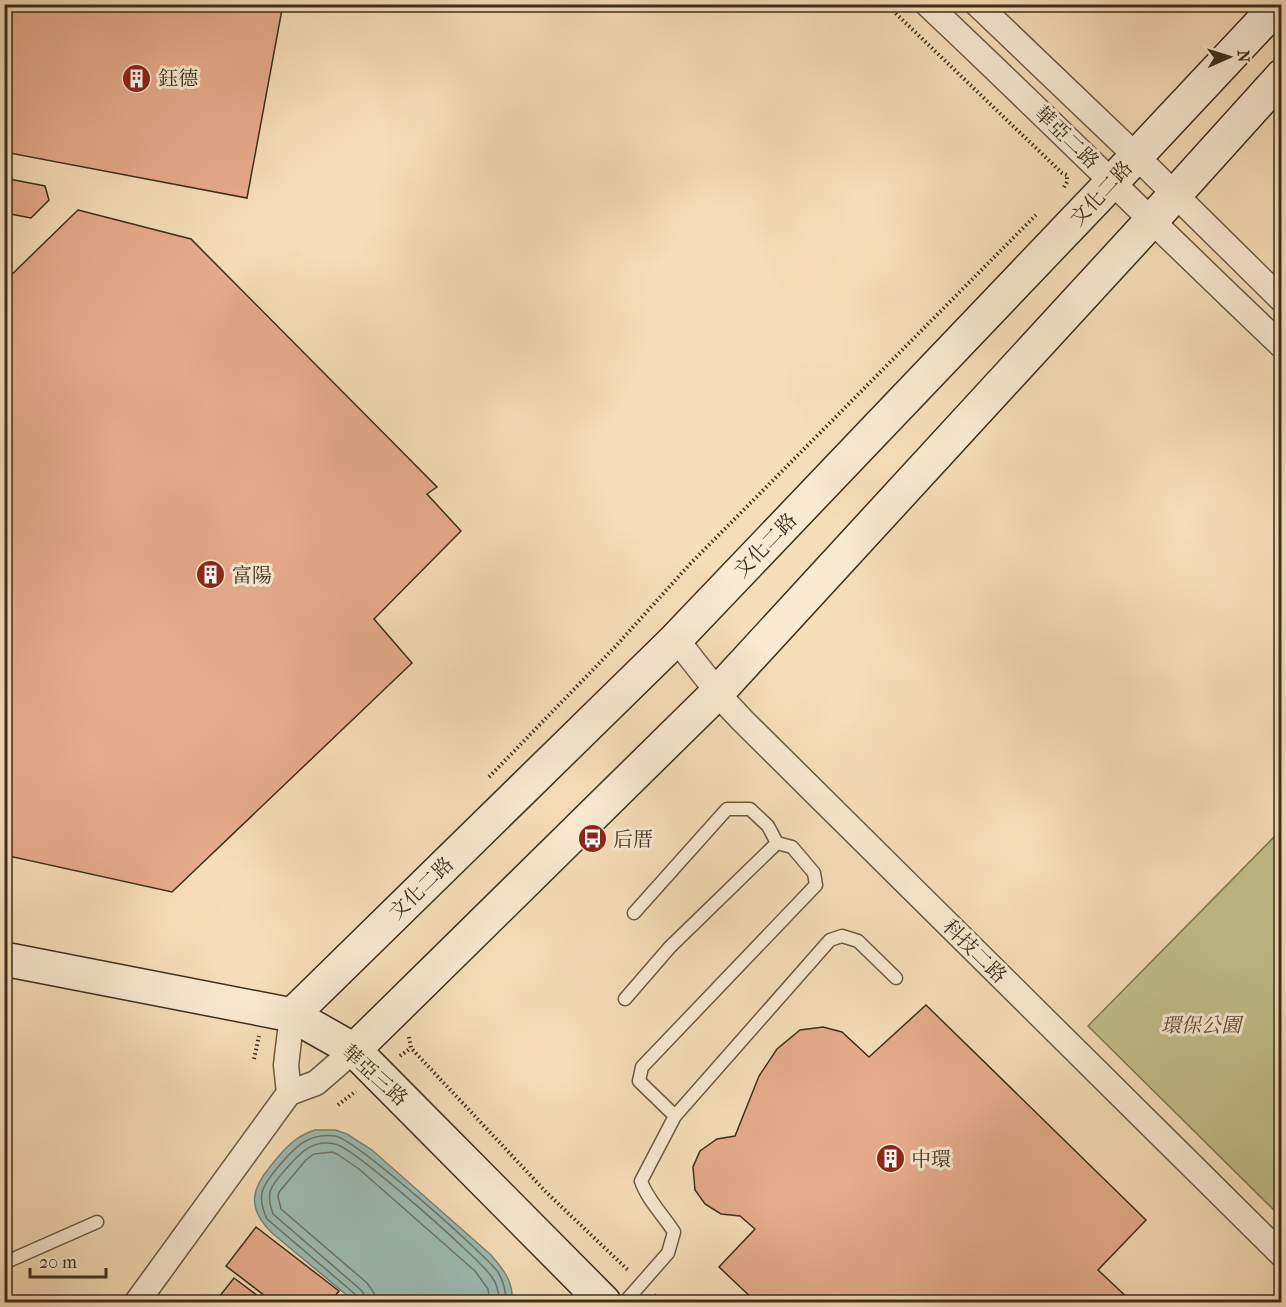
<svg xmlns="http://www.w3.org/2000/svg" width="1286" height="1307" viewBox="0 0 1286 1307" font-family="'IM FELL French Canon','Noto Serif TC',serif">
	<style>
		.green { fill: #c1c08b; stroke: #7f7854; stroke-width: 1.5 }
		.water { fill: #9dbbb4; stroke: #778378; stroke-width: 1.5 }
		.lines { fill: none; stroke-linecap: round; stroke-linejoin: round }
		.shore { stroke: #6d7569; stroke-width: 1.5 }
		.building { fill: #e7ac8d; stroke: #3d2f1e; stroke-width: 1.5 }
		.lane-casing { stroke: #6b5b44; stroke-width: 15 }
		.street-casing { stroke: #6b5b44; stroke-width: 27 }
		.secondary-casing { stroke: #3d2f1e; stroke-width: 36 }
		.path { stroke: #3d2f1e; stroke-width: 4; stroke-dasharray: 1.5 3; stroke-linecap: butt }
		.lane { stroke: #f9ead1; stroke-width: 12 }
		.street { stroke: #f9ead1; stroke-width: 24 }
		.secondary { stroke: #f9ead1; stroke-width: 33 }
		.labels { text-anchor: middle; stroke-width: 6; stroke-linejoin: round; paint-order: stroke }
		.poi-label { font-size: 20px; fill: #3d2f1e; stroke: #f9ead1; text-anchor: start }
		.street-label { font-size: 20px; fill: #3d2f1e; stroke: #f9ead1 }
		.park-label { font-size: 20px; font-style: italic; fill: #574c34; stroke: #f9ead1 }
	</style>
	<rect width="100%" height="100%" fill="#f6deb8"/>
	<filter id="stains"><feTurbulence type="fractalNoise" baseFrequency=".00333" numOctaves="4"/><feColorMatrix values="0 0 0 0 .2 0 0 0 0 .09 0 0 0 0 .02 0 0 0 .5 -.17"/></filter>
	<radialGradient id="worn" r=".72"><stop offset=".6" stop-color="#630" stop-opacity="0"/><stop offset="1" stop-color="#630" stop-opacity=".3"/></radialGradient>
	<!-- green -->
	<path class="green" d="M1281,830v-1v388l-193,-191z"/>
	<!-- water -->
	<path class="water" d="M315,1130h20l12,4 25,16 119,105c12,14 23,27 21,47h-157l-83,-69c-30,-29 -17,-49 6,-76 11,-13 21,-22 37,-27z"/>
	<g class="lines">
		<!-- shore -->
		<path class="shore" d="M358,1302l-2,-7 -89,-76c-11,-24 -5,-33 11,-52 16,-19 30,-35 57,-31 20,3 148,116 163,136 6,10 8,19 8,30
			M366,1302l-1,-6 -4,-6 -88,-76c-8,-22 -2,-28 12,-44 14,-16 26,-31 50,-26 18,3 143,113 157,133 5,7 7,16 7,25
			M375,1302l-1,-9 -7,-10 -86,-74 -3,-12 1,-5 27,-32 8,-6 18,-2 5,2 22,15 116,102 13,18 2,13"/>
	</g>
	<!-- building -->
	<path class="building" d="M4,4h279l-36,194 -243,-46z
		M4,178l41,8 4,14 -18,18 -21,-4 -4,20z
		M78,210l113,29 246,248 -10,7 34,37 -87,88 38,44 -240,229 -168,-37v-573z
		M926,1005l220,215 -48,50 34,32h-376l-37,-35 36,-38 -15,-13 -19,-2 -16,-10 -10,-14 -2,-23 7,-16 17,-12 18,-3 24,-60 18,-27 23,-19 23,-3 19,5 27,25z
		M256,1227l83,64 -9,11h-57l-47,-36z
		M234,1278l32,24h-51z"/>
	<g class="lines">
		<defs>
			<path id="lane" d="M634,913l93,-104h23l18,17 9,17
				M625,999l45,-52 107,-104 15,4 22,26 2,12 -174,182 -3,14 36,35
				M4,1263l93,-41
				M625,1302l43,-49 6,-21c-11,-17 -27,-33 -33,-51l34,-65 155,-176 12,-4 16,5 38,37"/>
			<path id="street" d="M927,4c120,113 236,229 355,342
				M977,4l159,152 146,144
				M676,639l52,66 14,15 540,535
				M289,1093l-3,-28 6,-50
				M137,1302l152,-209 27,-10 38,-33"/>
			<path id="secondary" d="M4,959l288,56 62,35 250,252
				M292,1015l384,-376 437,-458 166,-177
				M354,1050l364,-358 434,-472 130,-144"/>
		</defs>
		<!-- lane casing -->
		<use href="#lane" class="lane-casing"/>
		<!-- street casing -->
		<use href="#street" class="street-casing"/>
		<!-- secondary casing -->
		<use href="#secondary" class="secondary-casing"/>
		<!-- path -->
		<path class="path" d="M886,4l176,169 5,2v7l-4,7
			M489,777l126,-130 74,-82 347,-350
			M409,1037l2,11 136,145 82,78
			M400,1056l11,-8
			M254,1059l5,-23
			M338,1105l18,-14
			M654,1295l8,7"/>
		<!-- lane -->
		<use href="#lane" class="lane"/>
		<!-- street -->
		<use href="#street" class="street"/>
		<!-- secondary -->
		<use href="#secondary" class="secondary"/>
	</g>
	<!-- icons -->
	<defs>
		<symbol id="building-disc" viewBox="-11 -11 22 22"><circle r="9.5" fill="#8f2418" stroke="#f9ead1"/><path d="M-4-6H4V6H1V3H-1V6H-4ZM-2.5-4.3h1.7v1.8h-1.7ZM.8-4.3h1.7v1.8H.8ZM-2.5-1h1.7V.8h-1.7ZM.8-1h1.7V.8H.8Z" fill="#fff"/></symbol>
		<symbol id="bus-disc" viewBox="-11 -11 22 22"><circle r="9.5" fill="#8f2418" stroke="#f9ead1"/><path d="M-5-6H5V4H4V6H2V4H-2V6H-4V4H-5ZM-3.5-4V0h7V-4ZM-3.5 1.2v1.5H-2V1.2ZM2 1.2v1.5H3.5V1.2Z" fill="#fff"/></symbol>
	</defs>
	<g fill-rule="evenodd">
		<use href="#building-disc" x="120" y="62" width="33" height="33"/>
		<use href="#building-disc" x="194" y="558" width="33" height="33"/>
		<use href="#bus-disc" x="576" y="822" width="33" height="33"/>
		<use href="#building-disc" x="874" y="1142" width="33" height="33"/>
	</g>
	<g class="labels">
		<!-- poi labels -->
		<g class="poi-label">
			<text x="158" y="85">鈺德</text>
			<text x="232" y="582">富陽</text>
			<text x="613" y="846">后厝</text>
			<text x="911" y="1166">中環</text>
		</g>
		<!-- street labels -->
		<g class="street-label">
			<text transform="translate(1067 137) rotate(44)" y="7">華亞二路</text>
			<text transform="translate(1101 193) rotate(-47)" y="7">文化二路</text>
			<text transform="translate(765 545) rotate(-46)" y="7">文化二路</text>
			<text transform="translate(421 888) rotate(-44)" y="7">文化二路</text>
			<text transform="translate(975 951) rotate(45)" y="7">科技二路</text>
			<text transform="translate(375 1075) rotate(42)" y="7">華亞三路</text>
		</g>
		<!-- park labels -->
		<g class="park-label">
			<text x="1201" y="1032">環保公園</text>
		</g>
	</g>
	<!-- margin -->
	<rect width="1286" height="1307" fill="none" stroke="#f6deb8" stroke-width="24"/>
	<rect x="6" y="6" width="1274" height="1295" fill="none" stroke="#3d2f1e" stroke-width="3"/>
	<rect x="12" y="12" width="1262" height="1283" fill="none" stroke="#3d2f1e" stroke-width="1.5"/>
	<!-- north arrow -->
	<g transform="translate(1229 57) rotate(87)" stroke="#f9ead1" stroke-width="4.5" paint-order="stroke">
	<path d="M0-4.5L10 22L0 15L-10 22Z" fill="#3d2f1e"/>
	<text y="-9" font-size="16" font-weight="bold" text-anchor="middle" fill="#3d2f1e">N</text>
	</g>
	<!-- scale -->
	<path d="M30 1268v9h76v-9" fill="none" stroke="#3d2f1e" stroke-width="3"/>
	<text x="39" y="1268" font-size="18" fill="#3d2f1e" stroke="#f9ead1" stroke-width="4.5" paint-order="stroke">20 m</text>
	<rect width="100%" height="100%" filter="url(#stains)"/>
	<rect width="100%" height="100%" fill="url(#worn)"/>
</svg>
